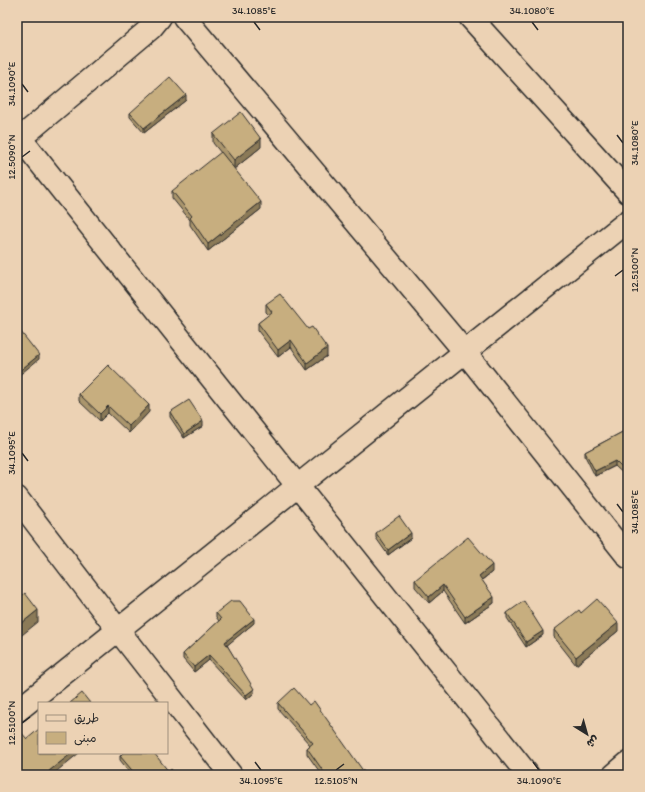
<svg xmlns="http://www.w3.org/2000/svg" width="645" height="792" viewBox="0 0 645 792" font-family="Itim,'Playpen Sans Arabic',sans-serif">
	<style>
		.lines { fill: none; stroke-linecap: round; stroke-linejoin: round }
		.minor-casing { stroke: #2b2b2b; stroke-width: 25 }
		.minor { stroke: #ecd2b4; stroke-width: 22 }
		.wall { fill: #ab966d; stroke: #2b2b2b }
		.shaded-wall { fill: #8b7a59; stroke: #2b2b2b }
		.building { fill: #c7ae7f; stroke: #2b2b2b }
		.ticks { fill: none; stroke: #2b2b2b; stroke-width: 1.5 }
		.neatline { fill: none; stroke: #2b2b2b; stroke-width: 1.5 }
		.ticks-label { font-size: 10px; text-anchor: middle; fill: #2b2b2b }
	</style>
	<rect width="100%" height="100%" fill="#ecd2b4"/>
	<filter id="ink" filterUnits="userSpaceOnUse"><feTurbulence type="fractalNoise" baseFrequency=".025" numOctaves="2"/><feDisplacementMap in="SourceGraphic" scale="8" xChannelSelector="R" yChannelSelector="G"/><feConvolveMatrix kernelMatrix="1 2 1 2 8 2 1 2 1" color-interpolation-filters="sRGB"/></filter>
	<g filter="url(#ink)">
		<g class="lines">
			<defs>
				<path id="minor" d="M184,17l281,335 163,205
					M470,17l158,175
					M17,134l511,641
					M17,141l134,-113 9,-11
					M17,498l101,132 113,145
					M17,711l611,-490
					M614,775l14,-12"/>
			</defs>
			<!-- minor casing -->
			<use href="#minor" class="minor-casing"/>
			<!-- minor -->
			<use href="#minor" class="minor"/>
		</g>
		<!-- wall -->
		<path class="wall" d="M186,100l-42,33 -14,-16v-4z
			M213,134l48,13 -27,22 -21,-26z
			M172,191l89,18 -53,42 -18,-26v-5l-18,-22z
			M266,304l61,52 -20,14 -16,-23 -13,10 -20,-26v-8l11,-8 -3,-3z
			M79,394l70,18 -20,21 -21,-20 -8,8 -21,-20z
			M170,412l33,14 -19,12 -14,-21z
			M628,429v49l-13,-12 -20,10 -10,-20v-4z
			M376,533l35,5 -23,17 -12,-17z
			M492,572l-10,8 12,23 -29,20 -22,-32 -14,12 -14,-16v-7z
			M216,613l38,10 -27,22 27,48 -8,7 -37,-40 -15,12 -11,-13v-5l36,-33 -3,-4z
			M507,613l36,22 -17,12 -19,-29z
			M581,613l37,18 -42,34 -22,-28v-7z
			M278,703l88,72h-44l-15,-21v-6l3,-3 -32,-36z
			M120,756l49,16 7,3h-44l-12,-15z"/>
		<!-- shaded-wall -->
		<path class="shaded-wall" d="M186,95v5l-42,33v-5z
			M261,139v8l-27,22v-9z
			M261,202v7l-53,42v-7z
			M291,340v7l-13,10v-7z
			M327,348v8l-20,14v-7z
			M39,355v4l-22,18v-4z
			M149,405v7l-20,21v-7z
			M108,406v7l-8,8v-7z
			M203,421v5l-19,12v-4z
			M615,461v5l-20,10v-5z
			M411,533v5l-23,17v-5z
			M492,565v7l-13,10v-6z
			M443,585v6l-14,12v-6z
			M494,597v6l-29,20v-6z
			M38,610v12l-21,17v-12z
			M254,619v4l-29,24v-5z
			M618,623v8l-42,34v-8z
			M543,631v4l-17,12v-5z
			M209,655v5l-15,12v-5z
			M254,689v4l-8,7v-5z
			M72,753h7l-27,22 -3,-4z"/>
		<!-- building -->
		<path class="building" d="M170,77l16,18 -42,33 -14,-15z
			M241,112l20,27 -27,21 -21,-26z
			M221,152l40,50 -53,42 -18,-26 2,-2 -20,-25z
			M280,294l28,35 4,-2 15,21 -20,15 -16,-23 -13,10 -20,-27 14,-11 -6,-8z
			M17,327l22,28 -22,18z
			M108,365l41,40 -20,21 -21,-20 -8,8 -21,-20z
			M189,400l14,21 -19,13 -14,-22z
			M628,429v45l-13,-13 -20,10 -10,-19z
			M399,516l12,17 -23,17 -12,-17z
			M468,537l24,28 -13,11 15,21 -29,20 -22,-32 -14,12 -14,-17z
			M25,593l13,17 -21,17v-27z
			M597,599l21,24 -42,34 -22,-27 25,-20 2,3z
			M231,601h9l14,18 -29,23 29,47 -8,6 -37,-40 -15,12 -11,-13 38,-35 -5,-6z
			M524,601l19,30 -17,11 -19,-29z
			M294,688l15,17 5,-4 52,74h-40l-19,-27 6,-5 -35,-40z
			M82,693l8,10h-20z
			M39,729v24h33l-23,18 4,4h-36v-42l3,-2 7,8z
			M123,753h31l15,19 2,-3 5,6h-40l-16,-19z"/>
	</g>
	<!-- ticks -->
	<path class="ticks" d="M254,22l6,8M532,22l6,8M22,84l6,8M617,135l6,8M22,157l8,-6M615,276l8,-6M22,453l6,8M617,504l6,8M22,723l8,-6M255,762l6,8M533,762l6,8M336,770l8,-6"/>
	<!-- margin -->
	<rect width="645" height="792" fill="none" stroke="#ecd2b4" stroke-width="44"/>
	<!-- legend -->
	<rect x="38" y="702" width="130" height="52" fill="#ecd2b4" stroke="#9f8f7d"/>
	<rect x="46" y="715" width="20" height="6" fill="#ecd2b4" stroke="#9f8f7d"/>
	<text x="74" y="722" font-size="12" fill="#2b2b2b">طريق</text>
	<rect x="46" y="732" width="20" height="12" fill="#c7ae7f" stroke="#9f8f7d"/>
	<text x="74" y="742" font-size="12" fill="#2b2b2b">مبنى</text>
	<!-- north arrow -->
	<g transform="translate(587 734) rotate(143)" stroke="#ecd2b4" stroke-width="3" paint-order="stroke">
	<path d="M0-3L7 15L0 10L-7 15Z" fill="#2b2b2b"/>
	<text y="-6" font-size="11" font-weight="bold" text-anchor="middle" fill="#2b2b2b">ش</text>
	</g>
	<rect x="22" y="22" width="601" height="748" class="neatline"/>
	<g class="ticks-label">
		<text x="254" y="14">34.1085°E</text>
		<text x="532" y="14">34.1080°E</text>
		<text transform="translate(11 84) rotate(-90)" y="4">34.1090°E</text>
		<text transform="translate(634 143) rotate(-90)" y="4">34.1080°E</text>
		<text transform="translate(11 157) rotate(-90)" y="4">12.5090°N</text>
		<text transform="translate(634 270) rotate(-90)" y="4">12.5100°N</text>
		<text transform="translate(11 453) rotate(-90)" y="4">34.1095°E</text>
		<text transform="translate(634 512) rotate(-90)" y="4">34.1085°E</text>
		<text transform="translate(11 723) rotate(-90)" y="4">12.5100°N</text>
		<text x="261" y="784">34.1095°E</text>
		<text x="336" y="784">12.5105°N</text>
		<text x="539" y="784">34.1090°E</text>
	</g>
</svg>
